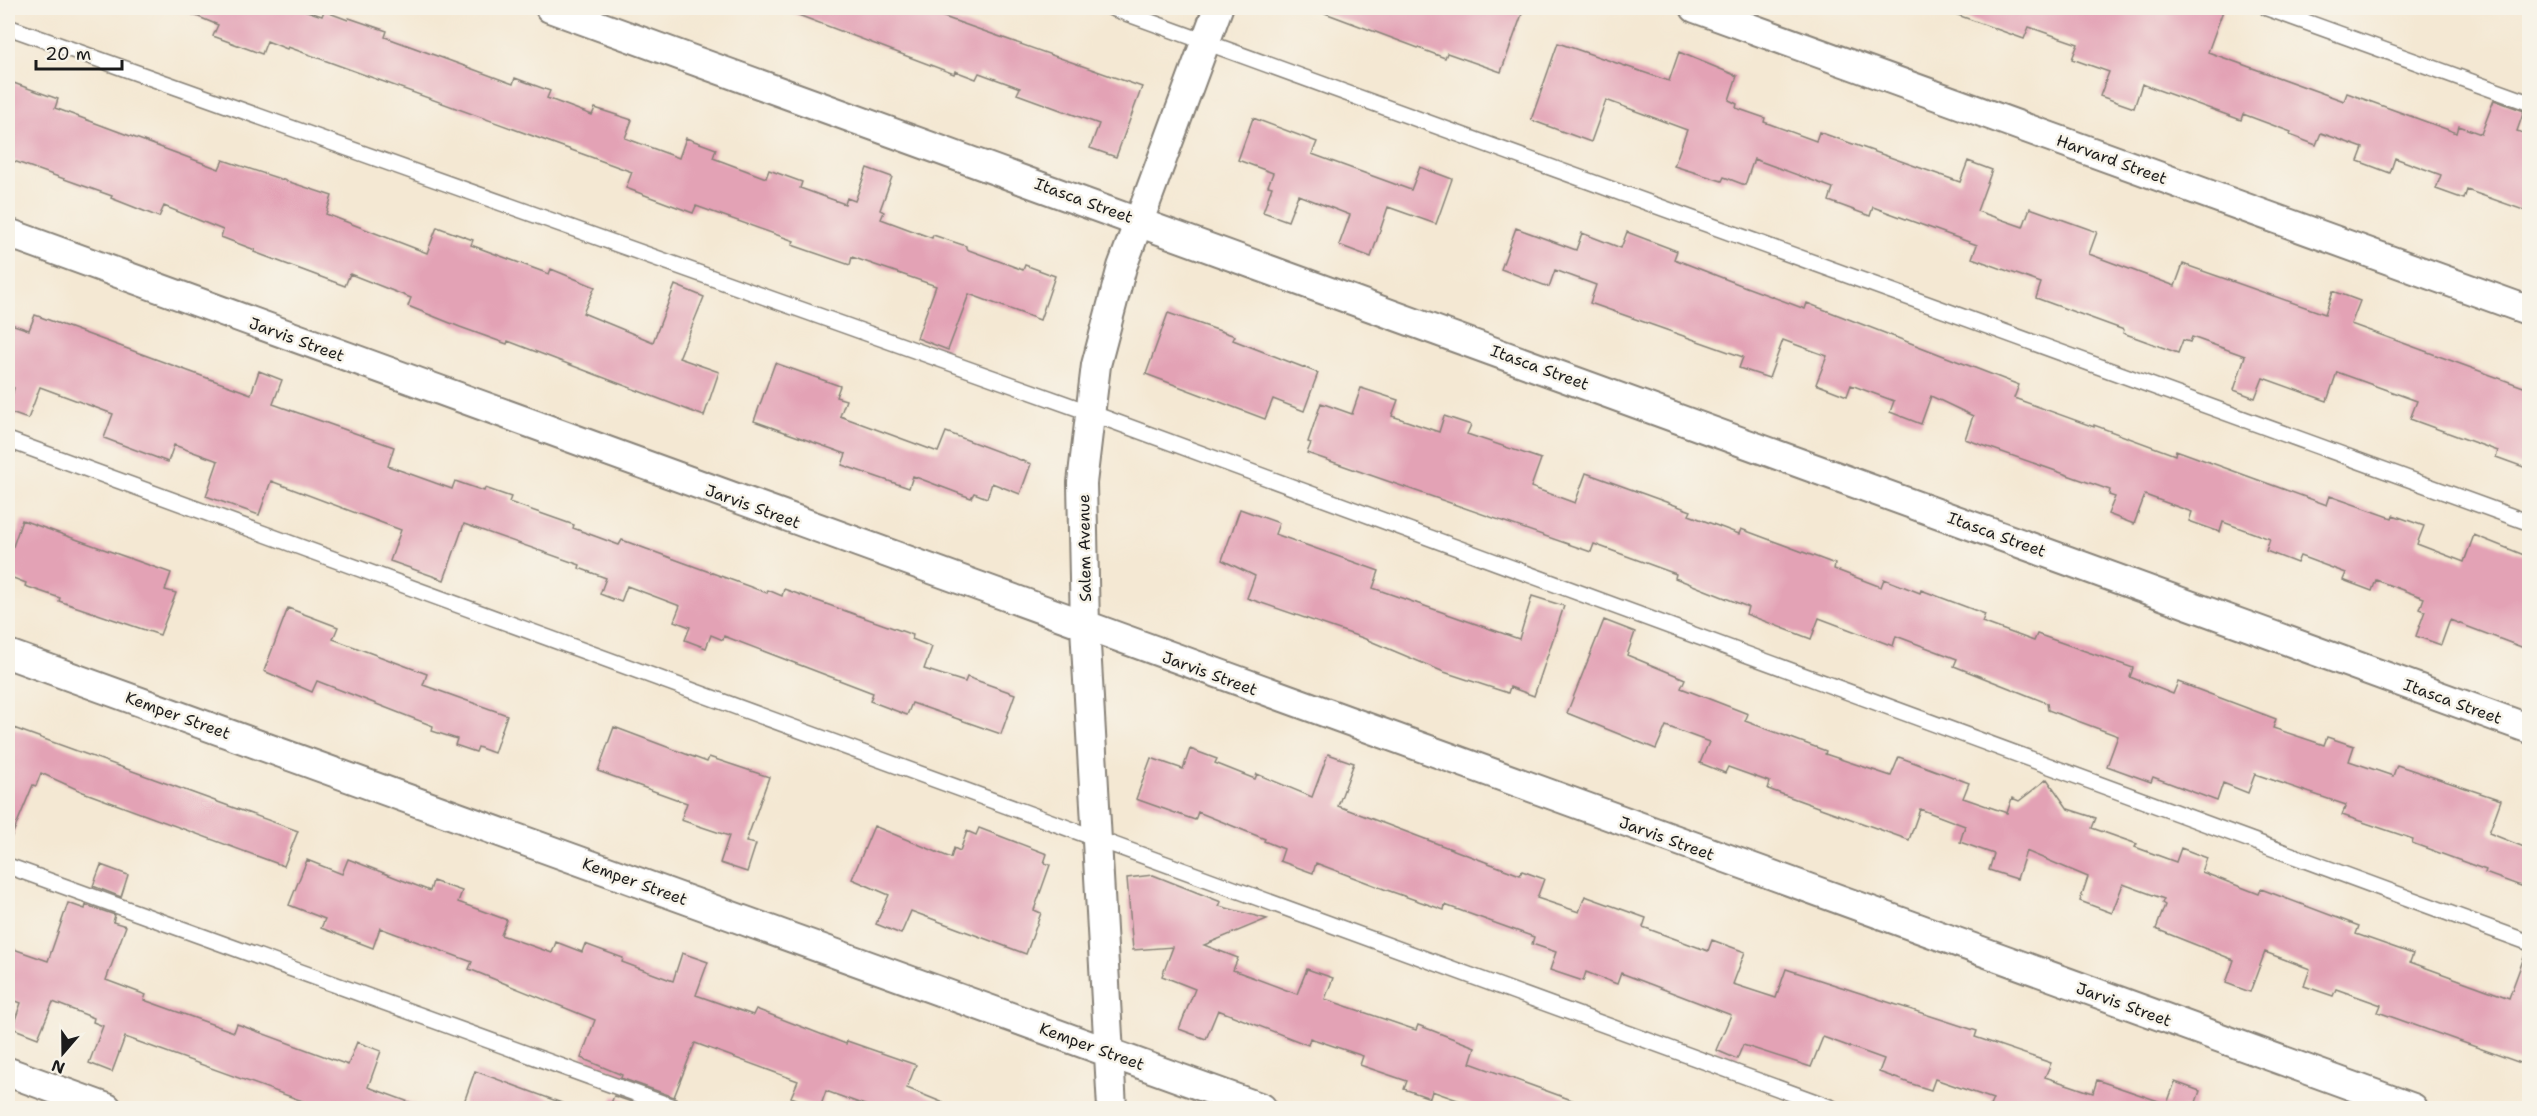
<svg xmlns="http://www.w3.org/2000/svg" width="2537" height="1116" viewBox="0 0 2537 1116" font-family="'Shantell Sans',sans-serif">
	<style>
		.building { fill: #e3a2b5 }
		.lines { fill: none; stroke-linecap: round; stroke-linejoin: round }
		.lane-casing { stroke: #888278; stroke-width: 18 }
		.street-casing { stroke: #888278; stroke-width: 32 }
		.lane { stroke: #fff; stroke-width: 15 }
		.street { stroke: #fff; stroke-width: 28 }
		.labels { text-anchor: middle; stroke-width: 5; stroke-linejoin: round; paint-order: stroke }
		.street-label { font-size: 16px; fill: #1c1c1c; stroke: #f7f3e8 }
	</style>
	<rect width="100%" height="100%" fill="#f7f3e8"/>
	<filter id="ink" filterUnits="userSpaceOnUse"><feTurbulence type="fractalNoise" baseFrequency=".0167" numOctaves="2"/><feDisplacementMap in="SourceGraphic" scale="12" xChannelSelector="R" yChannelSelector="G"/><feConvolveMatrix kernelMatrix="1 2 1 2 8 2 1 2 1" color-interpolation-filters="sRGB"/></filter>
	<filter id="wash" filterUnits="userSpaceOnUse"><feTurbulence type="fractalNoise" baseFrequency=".008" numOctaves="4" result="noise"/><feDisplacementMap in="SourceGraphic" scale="24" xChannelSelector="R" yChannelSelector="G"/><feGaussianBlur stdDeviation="1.35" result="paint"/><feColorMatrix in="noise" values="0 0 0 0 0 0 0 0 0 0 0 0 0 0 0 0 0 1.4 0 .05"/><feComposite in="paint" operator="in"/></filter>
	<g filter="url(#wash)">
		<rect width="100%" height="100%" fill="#f4e8d3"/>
		<g id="blocks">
			<!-- building -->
			<path class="building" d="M177,8h121l24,8 2,-5 24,9 1,-2 38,13 -2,6 82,30 46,17 2,-6 35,13 -3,7 45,17 3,-7 37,12 -7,18 54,20 7,-20 30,11 -3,9 53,20 3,-8 33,12 -2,6 45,16 2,-6 8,3 12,-33 25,9 -12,33 4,2 -3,7 51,19 1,-3 33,11v3l57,21 2,-5 30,11 -15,44 -71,-26 -21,56 -31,-12 19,-52 -84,-29 -2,8 -58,-20 2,-4 -98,-35 -3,7 -67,-25 6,-16 -344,-125 -1,2 -20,-8 -5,13 -49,-18 5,-11z
				M785,8h116l24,8 2,-5 215,76 -26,70 -26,-9 9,-24 -82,-30 3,-6 -41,-15 -3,6 -21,-8 -1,3 -169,-64z
				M1318,8h186l18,6 -21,58 -54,-19 -2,5 -128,-48z
				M1944,8h280l-16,44 136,49 3,-8 110,40 2,-7 22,8 13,-34 30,11 -7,20 12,4v77l-62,-22 -3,9 -28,-10 5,-14 -46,-17 -5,15 -32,-12 5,-13 -42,-15 -5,12 -26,-10 1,-3 -48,-18 -2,6 -99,-36 -8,24 -34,-12 9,-24 -37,-13 6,-15 -49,-17 -5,12 -80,-29z
				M1558,43l111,38 10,-29 58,24 -8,24 8,4 -1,4 29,10 -1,4 52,19 3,-9 141,50 8,-21 24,9 -15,41 46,16 7,-19 67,24 -8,22 86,32 8,-22 142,50 8,-23 27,10 -9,23 178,65v80l-33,-12 2,-6 -88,-32 7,-18 -80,-29 -10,29 -64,-23 -8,20 -21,-8 11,-34 -53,-19 -2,5 -7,-2 -5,13 -55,-20 1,-3 -88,-32 5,-15 -69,-25 5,-13 -104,-38 -3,9 -41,-15 4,-13 -79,-29 -9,26 -21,-8 -2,4 -48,-15 13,-36 -81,-30 -15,42 -60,-22z
				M8,81l50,18 -3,9 164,61 4,-9 109,36 -6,18 101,39 10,-26 36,13 -2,5 78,29 2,-5 44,18 -12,26 70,29 22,-57 29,12 -25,61 40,14 -15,44 -196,-75 -1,3 -47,-17 -52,-21 3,-8 -61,-24 -5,12 -91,-34 1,-2 -34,-13 2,-7 -59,-24 -5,11 -48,-19 1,-2 -104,-37z
				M1253,118l64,24 -5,12 99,36 9,-23 32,12 -16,45 -48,-17 -17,50 -32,-12 11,-30 -52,-20 -10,26 -25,-9 9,-25 -4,-1 5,-13 -35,-13z
				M1516,228l60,22 6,-17 39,15 6,-16 50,19 -3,8 72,28 59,22 2,-6 212,82 -5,13 80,29v-2l81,30 1,-5 151,55 3,-9 62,22 1,-3 31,11 -7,18 47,18 10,-27 55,22v75l-5,16 -74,-28 -9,25 -25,-9 9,-25 -5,-2 4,-11 -48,-18 -4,11 -29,-11 3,-7 -46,-17 -3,7 -31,-12 4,-12 -47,-17 -3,10 -31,-11 3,-9 -47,-17 -11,29 -26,-10 7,-17 -6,-2 1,-5 -145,-51 8,-23 -42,-20 -10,28 -31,-12 4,-11 -43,-16 -4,11 -31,-12 11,-28 -44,-16 -14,38 -30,-10 4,-11 -153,-54 6,-18 -41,-15 -6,17 -48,-18z
				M1168,313l67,23 -2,4 85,33 -14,38 -31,-12 -8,20 -119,-45z
				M35,315l216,79 8,-23 23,9 -9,24 121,43 -6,19 64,23 3,-8 29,10 1,-3 26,9 -2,5 65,23 -1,3 46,17 3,-5 145,53 1,-3 14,6 2,-7 129,46 -1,4 20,8 -8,22 41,13 2,-5 48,17 -14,40 -89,-31 -5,12 -37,-14 3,-8 -149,-57 -1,4 -12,-5 -5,13 -21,-8 5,-13 -16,-6 6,-15 -53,-20 -6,16 -21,-8 6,-16 -27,-10 1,-3 -116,-41 -20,56 -54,-19 11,-31 -130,-49 -12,34 -53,-19 12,-35 -44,-16 -6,17 -64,-24 9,-24 -73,-27 -12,32 -20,-7 6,-24 -6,-3v-62l21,7z
				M775,363l65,23 -4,11 10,3 -6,16 98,36 8,-20 85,32 -11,30 -28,-11 -5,15 -13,-5 -3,5 -58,-22 -4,12 -67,-23 4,-11 -92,-33z
				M1361,388l37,12 -6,16 47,16 5,-16 27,9 -4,9 74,25 -10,28 44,16 11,-30 105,38 -2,4 50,19 2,-5 94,35 -1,5 47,18 3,-8 36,14 1,-3 64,24 -3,8 52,19 3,-7 96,34 -3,9 43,17 5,-12 98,37 -3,9 51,17 3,-8 27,9 -5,15 44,15 4,-11 104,35 -12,33 40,16v40l-44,-16 1,-3 -74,-27 1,-4 -71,-24 4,-10 -91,-31 -7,19 -25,-10 -6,18 -64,-24 -2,5 -44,-16 11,-30 -70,-26 -1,-7 -93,-37 3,-7 -61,-23 -3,10 -74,-28 -8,21 -65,-25 2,-7 -73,-29 1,-4 -82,-30 -3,8 -284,-99 4,-10 -3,-1 13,-39 31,11z
				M1240,509l39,14 -4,11 104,37 -6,17 146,51 13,-43 32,10 -30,90 -24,-9 -2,6 -64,-21 -81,-34 -116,-40 8,-22 -33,-16z
				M22,520l149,53 -6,17 11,3 -16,42 -101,-34 1,-3 -35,-12 1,-3 -18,-7v-15z
				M288,608l50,19 -5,12 94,35 -4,11 84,30 -13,38 -16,-6 -2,5 -21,-7 2,-6 -25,-8 1,-5 -116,-45 -5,11 -48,-21z
				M1604,620l31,12 -8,23 58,24 -4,9 67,26 -3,7 81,30 -1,3 66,22 8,-19 70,26 -6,15 44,15 5,-15 7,3 28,-22 21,30 28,9 -4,10 45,16 -2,3 41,15 5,-14 26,10 -5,14 57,22 2,-5 98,37 -3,8 57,20 -3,8 99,36 17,-46h3v114l-151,-54 3,-7 -45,-16 -3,7 -29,-10 6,-17 -45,-17 -15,40 -24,-9 8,-23 -78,-31 9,-24 -3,-2 2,-4 -41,-15 -11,29 -32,-12 8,-24 -62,-26 -9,28 -28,-9 5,-16 -34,-12 5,-16 -45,-17 -11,31 -141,-51 2,-7 -42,-15 -3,6 -25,-10 9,-21 -43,-16 -10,23 -89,-36z
				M8,726l290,105 -14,35 -201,-74 -42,-19 -5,13 -3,-1 -25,60z
				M614,727l93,35 2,-5 60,20 -23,65 10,2 -9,28 -27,-9 9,-27 -48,-16 6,-17 -89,-32z
				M1190,749l27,10 -2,4 40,16 2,-5 55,23 16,-43 26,9 -16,43 182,69 2,-4 22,8 -7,19 42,14 6,-16 61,22 -3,9 65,24 4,-11 33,12 -12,32 43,14 10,-29 191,62 -2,6 76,26 -6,14 48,16 4,-13 70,24 8,-22 25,9 -6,17h-205l4,-9 -58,-20 -4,11 -19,-6 -33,-12 5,-13 -61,-22 -12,30 -68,-22 -6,14 -21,-9 15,-35 -110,-42 -4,11 -31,-12 -3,9 -33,-11 6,-18 -24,-8 2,-7 -89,-32 -1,5 -60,-21 -68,-26 -3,10 -33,-12 4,-12 -20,-8 1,-2 -67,-27 -3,8 -59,-21 15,-41 32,11z
				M874,826l77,32 3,-10 6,3 7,-20 9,4 3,-7 68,26 -3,9 6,2 -16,45 7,3 -15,41 -115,-43 -10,23 -25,-10 13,-29 -37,-16z
				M348,859l82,32 3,-10 29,10 -4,11 49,18 -6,15 51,18 4,-11 26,10 3,-8 38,14 -1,4 51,19 9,-28 26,9 -12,33 57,20 3,-6 90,35 1,-3 69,24 -9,23 49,20h-83l-47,-17 -6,17 -29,-11 7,-16 -103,-38 -21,54 -53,-19 1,-3 -41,-17 14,-38 -126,-51 3,-7 -92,-34 -7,20 -52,-20 4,-9 -36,-14 18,-45 35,14z
				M101,865l27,10 -7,22 -28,-11z
				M1153,875l68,27 -2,4 48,13 -63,26 34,13 -5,12 64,24 10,-25 26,9 -8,21 91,31 2,-5 57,22 -5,16 118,43 -1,2h-107l-48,-17 -2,7 -26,-9 3,-8 -47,-16 3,-9 -53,-18 -2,7 -90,-35 -12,29 -27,-10 16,-40 -33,-13 11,-29 -40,3 -6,-72z
				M68,903l17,6 1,-4 29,10 -2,7 13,4 -20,54 40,15 -2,5 90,32 3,-8 111,41 9,-23 24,9 -13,36 52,19v2h-98l-197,-71 -13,35 -23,-9 14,-37 -10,-4 1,-4 -41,-16 -15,36 -26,-10 9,-25 -13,-5v-51l40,14z
				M475,1071l95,35v2h-108z
				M614,1096l35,12h-40z"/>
		</g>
	</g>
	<g filter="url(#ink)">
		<use href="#blocks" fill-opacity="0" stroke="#888278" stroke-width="1.5"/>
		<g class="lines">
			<defs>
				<path id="lane" d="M1112,8l1418,515
					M2267,8l263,95
					M8,27l1083,386 1439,530
					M8,440l1824,668
					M8,866l668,242"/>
				<path id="street" d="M550,8l1980,721
					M1695,8l835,303
					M8,233l2405,875
					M8,654l1254,454
					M8,1072l99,36
					M1112,1108l-27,-481 -3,-144 14,-118 26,-98 96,-259"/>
			</defs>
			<!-- lane casing -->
			<use href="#lane" class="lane-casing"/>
			<!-- street casing -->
			<use href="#street" class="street-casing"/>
			<!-- lane -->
			<use href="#lane" class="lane"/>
			<!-- street -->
			<use href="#street" class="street"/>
		</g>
	</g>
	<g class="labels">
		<!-- street labels -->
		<g class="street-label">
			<text transform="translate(2112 159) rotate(20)" y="6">Harvard Street</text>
			<text transform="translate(1084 200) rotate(20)" y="6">Itasca Street</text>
			<text transform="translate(297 339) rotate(20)" y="6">Jarvis Street</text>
			<text transform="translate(1540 367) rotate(20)" y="6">Itasca Street</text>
			<text transform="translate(753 506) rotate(20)" y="6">Jarvis Street</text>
			<text transform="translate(1997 534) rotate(20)" y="6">Itasca Street</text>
			<text transform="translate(1084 548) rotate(-91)" y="6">Salem Avenue</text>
			<text transform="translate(1210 673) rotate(20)" y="6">Jarvis Street</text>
			<text transform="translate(2453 701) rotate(20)" y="6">Itasca Street</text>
			<text transform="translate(178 715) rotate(20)" y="6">Kemper Street</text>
			<text transform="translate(1667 838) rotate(20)" y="6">Jarvis Street</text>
			<text transform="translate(635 881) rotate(20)" y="6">Kemper Street</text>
			<text transform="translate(2124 1004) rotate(20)" y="6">Jarvis Street</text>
			<text transform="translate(1092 1046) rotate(20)" y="6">Kemper Street</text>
		</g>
	</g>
	<!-- margin -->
	<rect width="2537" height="1116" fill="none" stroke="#f7f3e8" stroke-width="30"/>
	<!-- north arrow -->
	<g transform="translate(63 1053) rotate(200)" stroke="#f7f3e8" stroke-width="4.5" paint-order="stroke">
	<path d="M0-4.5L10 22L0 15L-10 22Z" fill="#1c1c1c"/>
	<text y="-9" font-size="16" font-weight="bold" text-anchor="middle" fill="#1c1c1c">N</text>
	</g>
	<!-- scale -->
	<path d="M36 60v9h86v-9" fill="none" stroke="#1c1c1c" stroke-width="3"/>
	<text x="45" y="60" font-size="18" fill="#1c1c1c" stroke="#f7f3e8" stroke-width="4.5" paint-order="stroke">20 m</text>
</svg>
